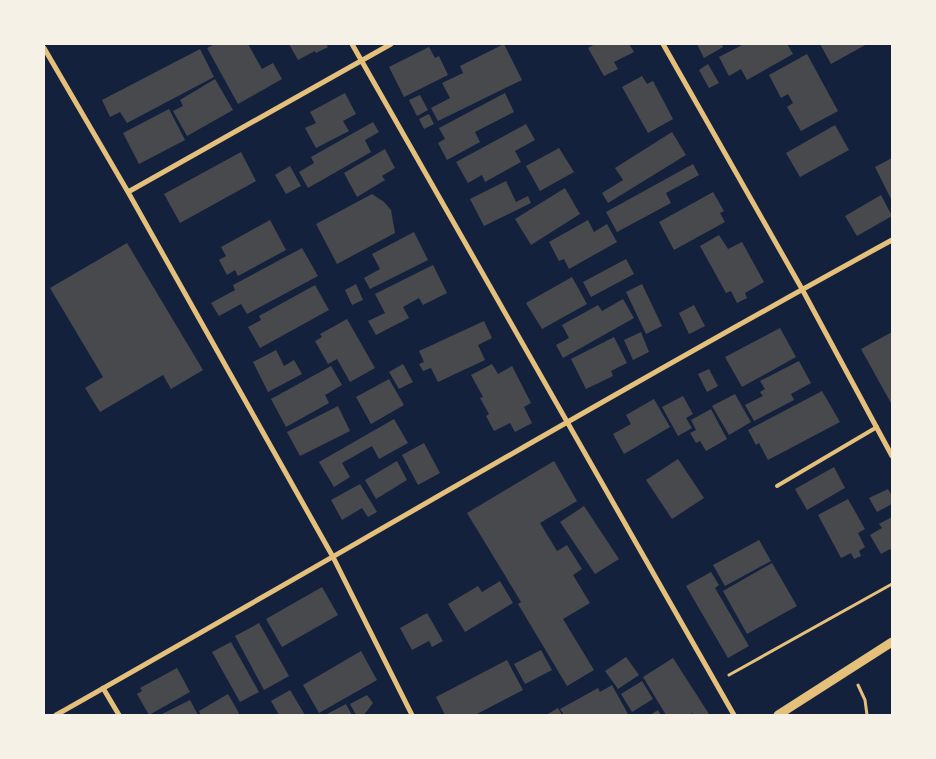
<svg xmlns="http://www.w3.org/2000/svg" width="936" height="759" viewBox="0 0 936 759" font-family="'Space Grotesk',sans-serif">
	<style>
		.building { fill: #48494c }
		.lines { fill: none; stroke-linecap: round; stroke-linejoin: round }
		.path { stroke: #e5c07b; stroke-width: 3 }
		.service { stroke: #e5c07b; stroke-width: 4 }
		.minor { stroke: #e5c07b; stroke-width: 5 }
		.tertiary { stroke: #e5c07b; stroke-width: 9 }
	</style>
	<rect width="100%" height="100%" fill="#14213d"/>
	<!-- building -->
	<path class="building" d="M215,44h33l14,25 11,-6 9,16 -44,25 -31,-56z
		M289,44h37l2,3 -12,6 -1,-2 -17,9z
		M504,44l18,36 -84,41 -7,-13 19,-10 -8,-15 21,-10 -3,-7z
		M595,44h34l5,8 -20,10 4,7 -14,7 -16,-28z
		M697,44h25l1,3 -19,11z
		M744,44h43l6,10 -46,26 -6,-11 -12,7 -10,-19z
		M820,44h47l-36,20z
		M429,47l6,11 4,-2 9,19 -44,22 -15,-30z
		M200,49l14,28 -87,46 -7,-11 -10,5 -8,-17z
		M807,54l31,57 -37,20 -14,-24 6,-4 -5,-9 -7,4 -12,-23z
		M708,64l11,19 -10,5 -10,-18z
		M642,76l5,8 6,-3 20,38 -25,14 -26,-46z
		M215,79l18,31 -46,26 -14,-25 10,-5 -3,-6z
		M345,93l11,21 -13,7 6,10 -33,17 -11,-20 11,-5 -6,-11z
		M505,93l9,19 -39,20 5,10 -33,18 -9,-17 7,-4 -6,-11z
		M420,95l8,15 -11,6 -8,-16z
		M169,109l16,31 -46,24 -16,-31z
		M429,114l5,10 -10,5 -5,-10z
		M373,122l6,10 -14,8 6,12 -63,36 -9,-16 15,-9 -3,-6z
		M526,124l9,16 -20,11 6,11 -36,20 -3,-7 -14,8 -12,-21z
		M835,125l14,25 -49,27 -14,-24z
		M672,132l14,23 -78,48 -6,-10 21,-13 -8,-12z
		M559,148l15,24 -34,19 -14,-25z
		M385,149l10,19 -13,8 3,4 -28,17 -13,-24z
		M241,152l15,29 -76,42 -16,-29z
		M892,158v43l-17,-34z
		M693,164l6,11 -33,18 5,10 -54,29 -11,-20z
		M290,166l11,20 -15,8 -11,-19z
		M506,181l10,21 12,-6 3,7 -47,23 -14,-27z
		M565,188l15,26 -49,31 -16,-26z
		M713,192l11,19 -4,2 5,9 -51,28 -15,-28z
		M372,194l12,8 7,8 4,23 -58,31 -21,-40z
		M881,195l11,21 -35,20 -12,-20z
		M270,220l16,30 -48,26 -3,-6 -8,5 -8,-15 7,-4 -5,-9z
		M588,220l6,12 13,-8 10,18 -48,27 -5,-10 -5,2 -10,-19z
		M414,232l14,28 -58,29 -6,-11 16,-9 -8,-15z
		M719,235l9,14 14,-7 22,40 -19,11 2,5 -10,5 -6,-12 -5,2 -26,-47z
		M127,243l76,127 -32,19 -8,-14 -63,37 -15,-24 18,-11 -53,-89z
		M302,248l16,28 -71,38 -6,-10 -22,12 -8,-13 24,-13 -2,-5z
		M626,259l8,15 -43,23 -8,-15z
		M433,265l14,28 -24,12 -4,-7 -16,9 6,11 -33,17 -8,-14 17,-8 -10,-19z
		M572,277l15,27 -45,25 -16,-26z
		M356,284l7,16 -11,5 -7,-15z
		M642,284l20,42 -16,8 -20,-42z
		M315,285l14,25 -69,38 -12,-21 13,-7 -2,-4z
		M623,299l11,19 -71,40 -7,-13 13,-7 -7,-13 36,-20 4,6z
		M694,305l11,21 -16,8 -10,-21z
		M347,319l28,49 -25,14 -13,-23 -9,5 -13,-23 7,-4 -2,-3z
		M484,321l8,17 -14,7 7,15 -47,22 -7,-14 -8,3 -4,-7 5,-2 -5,-11z
		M780,328l16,29 -54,30 -17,-30z
		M641,332l8,20 -16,8 -9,-20z
		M892,332v73l-31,-56z
		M614,337l13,26 -16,8 2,5 -27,13 -15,-30z
		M276,350l8,16 10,-6 8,14 -34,18 -15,-30z
		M799,361l12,22 -20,11 3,6 -40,21 -9,-16 18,-9 -3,-4 5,-3 -5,-8z
		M403,364l10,18 -14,7 -10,-17z
		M492,364l6,10 14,-8 19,37 -7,4 8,16 -17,9 -5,-9 -16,8 -8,-15 3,-2 -9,-16 3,-1 -12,-22z
		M331,366l11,19 -17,10 4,8 -43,24 -15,-28z
		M709,369l9,17 -11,6 -9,-18z
		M389,379l15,26 -33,19 -15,-27z
		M822,391l18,31 -72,38 -9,-17 -3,2 -8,-15z
		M735,394l16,28 -22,13 -17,-29z
		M683,396l10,18 -7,4 6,10 -14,8 -16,-29z
		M654,399l16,28 -46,27 -11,-20 18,-10 -5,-9z
		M338,406l12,25 -50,25 -13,-24z
		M711,409l16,30 -21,12 -6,-10 -4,2 -6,-10 6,-3 -5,-10z
		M394,419l14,24 -29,16 -7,-13 -30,17 8,14 -16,10 -15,-25z
		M424,443l16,30 -22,12 -16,-30z
		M678,459l26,39 -32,21 -26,-39z
		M397,461l10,19 -31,19 -11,-19z
		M554,461l23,40 -37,22 17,28 10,-6 15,24 -9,6 17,28 -27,16 31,51 -27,16 -49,-82 3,-2 -54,-89z
		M834,467l11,21 -38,22 -12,-21z
		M360,484l17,28 -9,5 -6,-9 -20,12 -11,-20z
		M888,489l4,7v8l-15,8 -8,-14z
		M848,499l17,30 -7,4 7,14 -6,4 2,5 -7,3 -3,-6 -10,5 -23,-43z
		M584,506l35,53 -24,15 -35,-52z
		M892,517v35l-2,-3 -9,5 -11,-19 12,-7 -3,-4z
		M759,540l12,21 -46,25 -12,-21z
		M772,563l25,43 -50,28 -24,-43z
		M711,572l8,13 -4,3 34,58 -21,12 -42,-72z
		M500,581l13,22 -48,29 -17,-28 30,-18 4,6z
		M322,587l16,28 -56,32 -16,-28z
		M427,613l16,28 -11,6 -3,-6 -17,9 -12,-22z
		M259,623l30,53 -25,14 -29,-54z
		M231,642l28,50 -19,10 -28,-50z
		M541,650l11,20 -27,14 -11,-20z
		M361,651l16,29 -58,33 -16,-28z
		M626,657l13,18 -21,14 -13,-18z
		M673,658l36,56 -2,1h-14l-1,-2 -3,2h-23l-23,-38z
		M507,660l16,30 -48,25h-30l-9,-18z
		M177,668l13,24 -41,23 -12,-21 5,-3 -2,-3z
		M642,681l11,18 -21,13 -11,-18z
		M612,685l16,29 -2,1h-62l-4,-6 38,-21 2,4z
		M290,690l15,25h-26l-8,-14z
		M228,694l11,19 -3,2h-35l-2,-4z
		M367,695l6,8 -9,12h-8l-6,-11z
		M190,700l8,15h-38z
		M346,704l6,11h-27z
		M558,708l4,7h-16z
		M658,710l3,5h-11z"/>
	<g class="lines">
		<!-- path -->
		<path class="path" d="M729,675l163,-91
			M858,685l7,15 2,15"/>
		<!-- service -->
		<path class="service" d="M777,486l100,-59"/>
		<!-- minor -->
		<path class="minor" d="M352,44l382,671
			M663,44l139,245 90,167
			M44,48l84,144 205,365 79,158
			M128,192l263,-148
			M103,688l16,27
			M56,715c279,-158 555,-321 836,-475"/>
		<!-- tertiary -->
		<path class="tertiary" d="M778,715l114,-73"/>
	</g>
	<!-- border -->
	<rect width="936" height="759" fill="none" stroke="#f6f1e7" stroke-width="90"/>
</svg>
